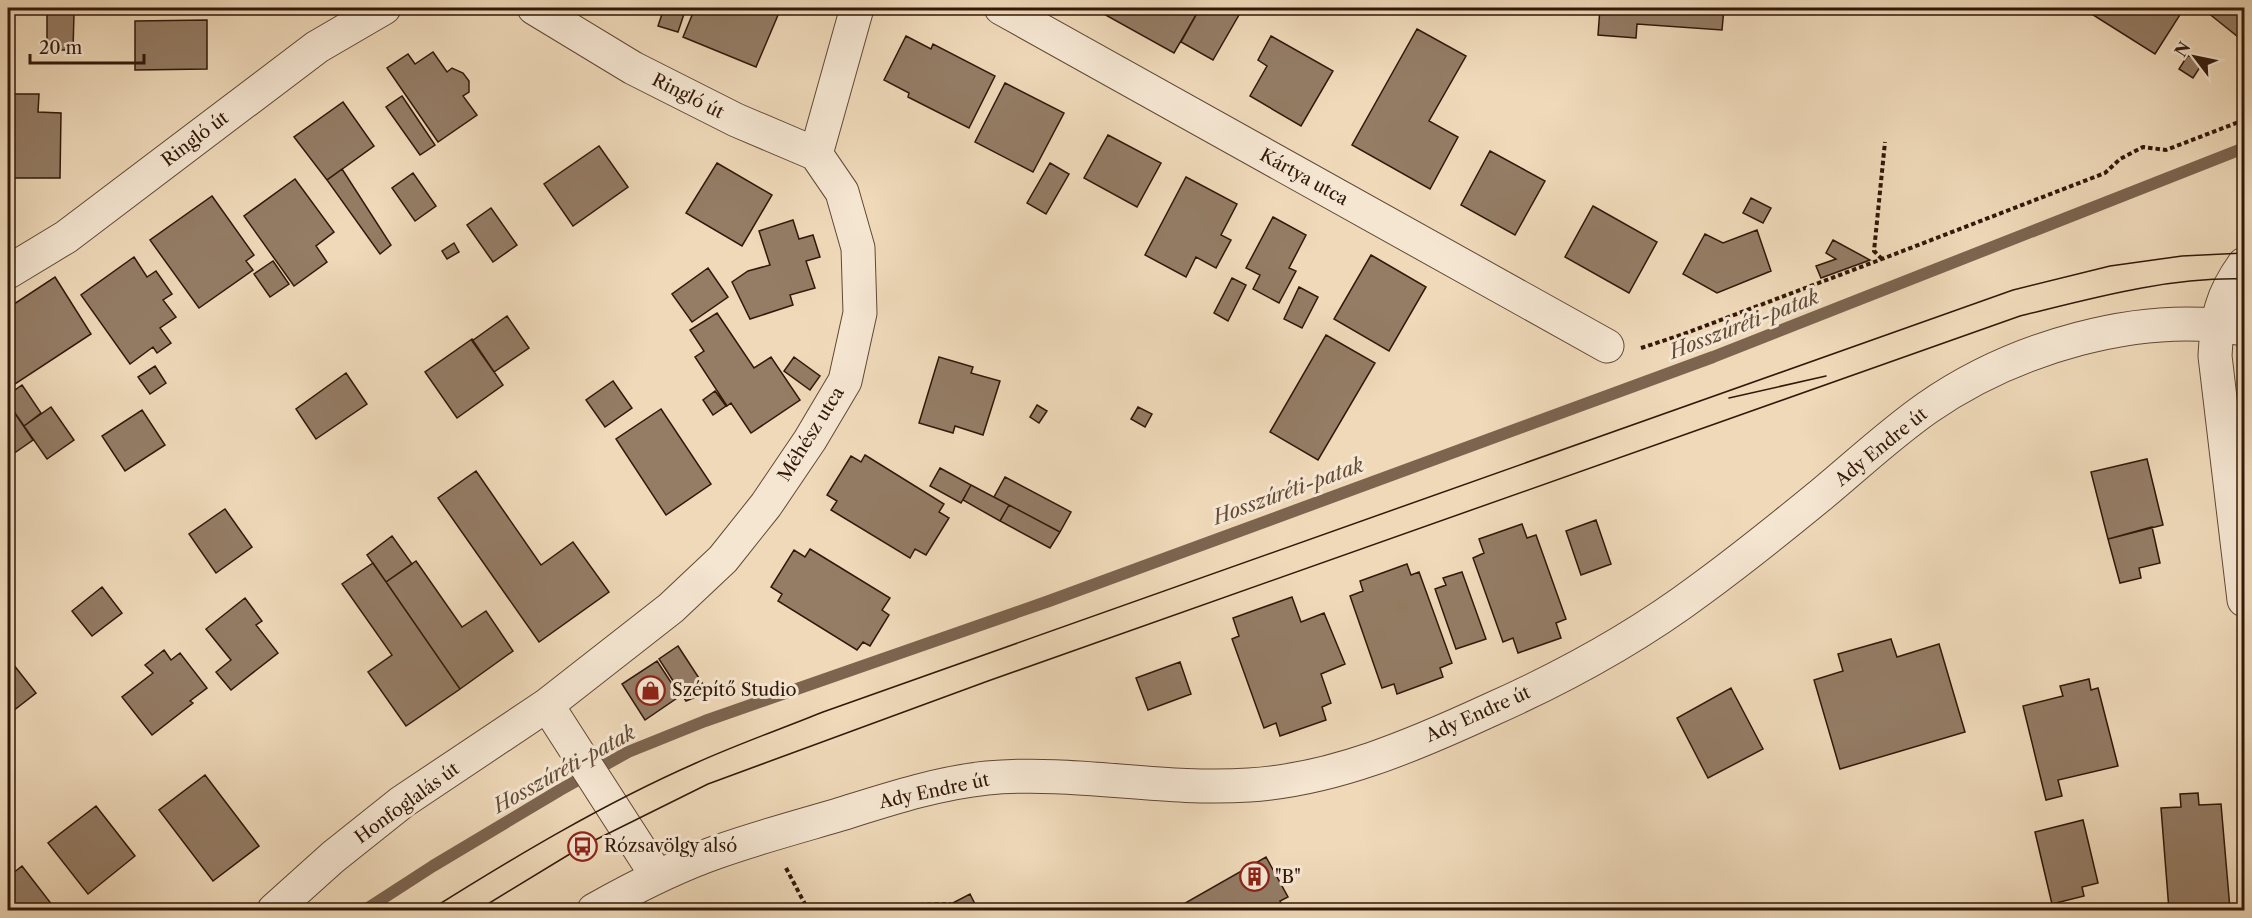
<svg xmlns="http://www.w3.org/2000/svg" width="2252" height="918" viewBox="0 0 2252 918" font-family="'Libre Caslon Text',serif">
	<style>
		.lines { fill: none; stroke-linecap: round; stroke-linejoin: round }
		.stream { stroke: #7c644f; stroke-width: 12 }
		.building { fill: #947c65; stroke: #311809; stroke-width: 1.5 }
		.minor-casing { stroke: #604835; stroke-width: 35 }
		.path { stroke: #311809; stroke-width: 4; stroke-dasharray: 4.5 3; stroke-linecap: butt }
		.minor { stroke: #f5e6d2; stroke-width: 33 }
		.tram { stroke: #311809; stroke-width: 1.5 }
		.labels { text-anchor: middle; stroke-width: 6; stroke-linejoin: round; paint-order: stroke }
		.street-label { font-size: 18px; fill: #311809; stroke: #f5e6d2 }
		.poi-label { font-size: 18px; fill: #311809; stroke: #f5e6d2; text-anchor: start }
		.water-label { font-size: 20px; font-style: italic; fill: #634b37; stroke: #f5e6d2 }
	</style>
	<rect width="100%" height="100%" fill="#efd9b9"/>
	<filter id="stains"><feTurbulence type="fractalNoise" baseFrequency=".00333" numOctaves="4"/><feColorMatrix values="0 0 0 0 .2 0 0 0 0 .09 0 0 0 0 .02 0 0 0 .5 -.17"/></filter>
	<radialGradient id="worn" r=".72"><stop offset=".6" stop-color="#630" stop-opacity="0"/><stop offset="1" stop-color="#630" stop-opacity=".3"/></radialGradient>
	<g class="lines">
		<!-- stream -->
		<path class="stream" d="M365,910l68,-44 127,-76 68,-38 77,-31 344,-120 664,-244 531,-209"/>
	</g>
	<!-- building -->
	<path class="building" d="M142,8h52v4l-52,1z
		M664,8h22l-8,24 -20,-6z
		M695,8h86l-25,59 -73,-30z
		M1093,8h107l-26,45z
		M1200,8h43l-30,52 -32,-18z
		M1600,8h124l-2,22 -85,-6 -1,14 -38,-3z
		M2082,8h98l3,2 -28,44z
		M2202,8h29l13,10v18l-2,4z
		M47,13h27l-1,37h-26z
		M207,20v49l-72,1v-49z
		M1417,29l49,27 -37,65 29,16 -28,52 -78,-44z
		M906,36l25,13 2,-5 62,32 -26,52 -61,-31 1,-4 -25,-13z
		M1271,36l62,35 -32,55 -51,-30 17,-30 -9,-6z
		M433,52l14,20 5,-4 11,5 6,8v11l-6,4 14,19 -39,27 -51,-74 21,-14 7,10z
		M2188,55l14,9 -9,14 -14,-9z
		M1005,83l59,30 -31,59 -58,-30z
		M12,94h27l-1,18 23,1 -1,65h-52v-66h4z
		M402,96l33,49 -15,10 -34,-48z
		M343,102l31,44 -47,34 -33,-43z
		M1108,135l53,28 -24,44 -53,-29z
		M599,146l29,41 -55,39 -29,-42z
		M1490,151l55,30 -30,54 -54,-30z
		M717,163l55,32 -30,51 -56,-33z
		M1050,163l19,11 -23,40 -19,-11z
		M342,169l49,76 -11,9 -53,-74z
		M413,173l23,33 -21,15 -23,-33z
		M1186,177l51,27 -16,31 10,5 -15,28 -20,-11 -10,20 -41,-22z
		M295,179l39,53 -18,14 11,16 -33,24 -50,-70z
		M212,196l42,59 -8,6 7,9 -54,38 -49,-68z
		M1751,198l20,10 -8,15 -20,-10z
		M1593,206l64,36 -28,51 -64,-36z
		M491,208l26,37 -24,17 -26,-37z
		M1273,217l33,18 -17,33 7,3 -17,32 -26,-14 7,-14 -14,-7z
		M793,220l6,19 14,-4 7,22 -14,4 9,27 -25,7 3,10 -43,14 -18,-37 16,-11 22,-6 -11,-34z
		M1757,230l14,41 -54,22 -34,-19 22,-40 18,9z
		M1833,240l37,20 -49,18 -5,-12 20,-7 -10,-6z
		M454,243l5,9 -12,7 -5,-8z
		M1371,255l55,32 -37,64 -55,-32z
		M134,257l13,20 9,-6 16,23 -9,6 13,17 -16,11 11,15 -14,10 -4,-6 -23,17 -49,-69z
		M273,261l16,23 -19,13 -16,-23z
		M708,268l20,29 -36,25 -20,-28z
		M55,277l36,57 -79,52 -4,-7v-71z
		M1232,278l14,7 -18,36 -14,-8z
		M1299,287l19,10 -16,31 -18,-9z
		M717,313l37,55 17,-11 29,43 -49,33 -20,-30 -4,3 -32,-49 9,-6 -14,-21z
		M507,316l22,32 -35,24 -22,-31z
		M1326,335l49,28 -57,97 -48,-28z
		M472,339l31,46 -46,33 -32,-46z
		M794,357l26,19 -10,14 -26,-19z
		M939,357l34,10 -2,6 29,8 -17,54 -28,-9 -2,7 -34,-10z
		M155,366l11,17 -16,11 -12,-17z
		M346,373l21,31 -51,35 -20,-30z
		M613,381l19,27 -27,19 -19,-27z
		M22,385l19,28 -17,13 -16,-23v-8z
		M715,391l11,15 -13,9 -10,-15z
		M8,403l25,37 -20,14 -5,-8z
		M1037,405l10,6 -8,12 -9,-6z
		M51,407l23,33 -27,19 -23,-33z
		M1138,407l14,7 -7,13 -14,-8z
		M661,409l50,75 -45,31 -50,-76z
		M142,410l23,35 -40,26 -23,-35z
		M865,455l79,49 -5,8 10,6 -23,37 -11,-6 -5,9 -79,-48 6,-9 -10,-6 24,-39 10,6z
		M2147,459l16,66 -55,14 -17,-67z
		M940,468l31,17 -10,18 -31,-17z
		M476,471l65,94 32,-23 36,50 -70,50 -101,-144z
		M1005,477l66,35 -11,20 -66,-35z
		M971,485l38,20 -9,16 -37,-21z
		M1009,505l51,27 -10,16 -50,-27z
		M225,509l27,38 -36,26 -27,-39z
		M1596,520l15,44 -30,11 -15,-44z
		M1522,524l5,14 9,-3 30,84 -10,4 5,15 -43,15 -5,-15 -10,4 -30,-84 11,-5 -5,-14z
		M2152,527l8,36 -21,5 2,10 -21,5 -12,-44z
		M392,536l20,28 -26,18 -19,-27z
		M810,549l80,49 -8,12 7,5 -19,31 -7,-4 -6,8 -79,-49 4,-7 -11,-7 23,-37 11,7z
		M416,561l46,66 24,-16 27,40 -53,38 -74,-107z
		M373,563l87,126 -54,37 -38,-54 24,-17 -50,-71z
		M1407,564l4,11 8,-3 33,91 -12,5 3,9 -46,17 -3,-10 -12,4 -32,-92 13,-5 -3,-10z
		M1462,572l24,67 -30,10 -21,-60 11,-4 -3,-7z
		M102,587l20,26 -30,23 -20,-25z
		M1292,597l9,25 23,-9 21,51 -24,10 10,29 -9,4 4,13 -46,16 -4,-13 -12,5 -32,-89 7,-3 -6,-18z
		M245,598l17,23 -6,4 22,28 -47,37 -15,-18 15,-12 -25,-31z
		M1891,639l6,18 42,-13 26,88 -125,37 -26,-89 29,-9 -5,-17z
		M678,646l30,46 -22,9 -27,-42z
		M164,650l7,10 9,-7 27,35 -17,13 3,2 -41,32 -30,-38 31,-24 -8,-8z
		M657,661l23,35 -35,24 -23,-36z
		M1180,662l11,32 -43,16 -12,-32z
		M13,664l23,29 -23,18 -5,-7v-35z
		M2089,679l2,11 7,-2 20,78 -60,14 4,16 -16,4 -23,-94 40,-10 -3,-10z
		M1731,688l32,61 -55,29 -31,-60z
		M205,775l54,71 -46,35 -54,-71z
		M2198,793l1,12 22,-1 9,105 -61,1 -8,-102 20,-1 -1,-13z
		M96,806l39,50 -47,38 -40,-51z
		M2083,820l15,63 -16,4 2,9 -32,8 -17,-72z
		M1266,857l22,40 -8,4 5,9h-112z
		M22,866l34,44h-48v-33z
		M970,894l8,16h-41l14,-6z"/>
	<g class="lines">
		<defs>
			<path id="minor" d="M534,8l99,60 103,52 80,34
				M1001,8l606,338
				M2244,264c-23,32 -27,53 -29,92l29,244
				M8,272l58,-35 251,-190 67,-39
				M547,705l110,171
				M274,910l59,-53 69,-55 145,-97 124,-97 52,-49 43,-54 44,-65 35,-59 15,-68 -2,-65 -16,-56 -26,-38 41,-146
				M594,910c39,-22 80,-43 123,-58 39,-14 80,-25 121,-37 48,-15 99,-32 149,-37 87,-8 175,13 262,7 84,-5 165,-40 241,-75 72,-32 147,-73 211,-121 41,-30 82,-63 121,-95 35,-29 68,-60 105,-86 86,-60 213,-98 317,-79"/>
		</defs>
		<!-- minor casing -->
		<use href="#minor" class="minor-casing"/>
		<!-- path -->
		<path class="path" d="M1882,259l-8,-8 11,-109
			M1641,348l40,-13 201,-76 223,-86 15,-14 23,-12 23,3 78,-30
			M786,868l21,40 144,-4"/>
		<!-- minor -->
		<use href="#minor" class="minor"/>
		<!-- tram -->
		<path class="tram" d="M1729,398l97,-22
			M430,910c86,-54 173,-106 266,-147 42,-19 85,-34 127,-51l1190,-422 97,-24 72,-10 62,-3
			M478,910l105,-64 125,-62 280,-103 1032,-365c73,-18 148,-39 224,-37"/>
	</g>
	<!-- icons -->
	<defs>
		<symbol id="shop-ring" viewBox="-11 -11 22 22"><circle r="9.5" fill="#f5e6d2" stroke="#8f2418" stroke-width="1.5"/><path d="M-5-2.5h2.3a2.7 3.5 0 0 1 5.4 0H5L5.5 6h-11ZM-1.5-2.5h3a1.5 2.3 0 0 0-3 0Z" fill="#8f2418"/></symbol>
		<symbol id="bus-ring" viewBox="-11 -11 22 22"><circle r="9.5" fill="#f5e6d2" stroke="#8f2418" stroke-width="1.5"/><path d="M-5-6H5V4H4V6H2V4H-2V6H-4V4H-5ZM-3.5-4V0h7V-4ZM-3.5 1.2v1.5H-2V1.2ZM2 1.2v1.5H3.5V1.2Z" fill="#8f2418"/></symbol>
		<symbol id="building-ring" viewBox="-11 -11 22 22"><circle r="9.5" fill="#f5e6d2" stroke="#8f2418" stroke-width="1.5"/><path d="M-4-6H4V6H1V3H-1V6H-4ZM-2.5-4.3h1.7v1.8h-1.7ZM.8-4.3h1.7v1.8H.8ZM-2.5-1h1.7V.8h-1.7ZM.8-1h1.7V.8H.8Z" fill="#8f2418"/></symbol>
	</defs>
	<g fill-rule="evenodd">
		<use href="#shop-ring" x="634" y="674" width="33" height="33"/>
		<use href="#bus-ring" x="566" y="830" width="33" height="33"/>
		<use href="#building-ring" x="1238" y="860" width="33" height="33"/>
	</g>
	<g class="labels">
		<!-- street labels -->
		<g class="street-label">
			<text transform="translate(688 96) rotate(27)" y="6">Ringló út</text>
			<text transform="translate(195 139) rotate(-37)" y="6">Ringló út</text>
			<text transform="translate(1304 177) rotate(29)" y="6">Kártya utca</text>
			<text transform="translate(811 434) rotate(-58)" y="6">Méhész utca</text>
			<text transform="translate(1881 447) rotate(-39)" y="6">Ady Endre út</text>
			<text transform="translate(1478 714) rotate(-24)" y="6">Ady Endre út</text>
			<text transform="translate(934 791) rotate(-12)" y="6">Ady Endre út</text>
			<text transform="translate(407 803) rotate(-36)" y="6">Honfoglalás út</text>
		</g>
		<!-- poi labels -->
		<g class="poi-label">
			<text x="672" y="696">Szépítő Studio</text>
			<text x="604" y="852">Rózsavölgy alsó</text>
			<text x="1275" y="883">"B"</text>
		</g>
		<!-- water labels -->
		<g class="water-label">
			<text transform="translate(1744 324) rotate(-21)" y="7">Hosszúréti-patak</text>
			<text transform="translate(1288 491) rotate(-20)" y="7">Hosszúréti-patak</text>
			<text transform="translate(564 769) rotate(-29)" y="7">Hosszúréti-patak</text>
		</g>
	</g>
	<!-- margin -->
	<rect width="2252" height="918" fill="none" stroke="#efd9b9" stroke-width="30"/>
	<rect x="9" y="9" width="2234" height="900" fill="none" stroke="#311809" stroke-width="3"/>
	<rect x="15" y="15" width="2222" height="888" fill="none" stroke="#311809" stroke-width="1.5"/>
	<!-- north arrow -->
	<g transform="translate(2195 57) rotate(302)" stroke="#f5e6d2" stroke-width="4.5" paint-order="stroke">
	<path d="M0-4.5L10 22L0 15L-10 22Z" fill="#311809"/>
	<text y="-9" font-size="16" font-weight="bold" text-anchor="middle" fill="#311809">N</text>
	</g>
	<!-- scale -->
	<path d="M30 54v9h114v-9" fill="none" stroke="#311809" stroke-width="3"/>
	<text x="39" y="54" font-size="18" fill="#311809" stroke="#f5e6d2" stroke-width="4.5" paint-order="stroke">20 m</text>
	<rect width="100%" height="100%" filter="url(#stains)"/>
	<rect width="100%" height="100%" fill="url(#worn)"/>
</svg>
